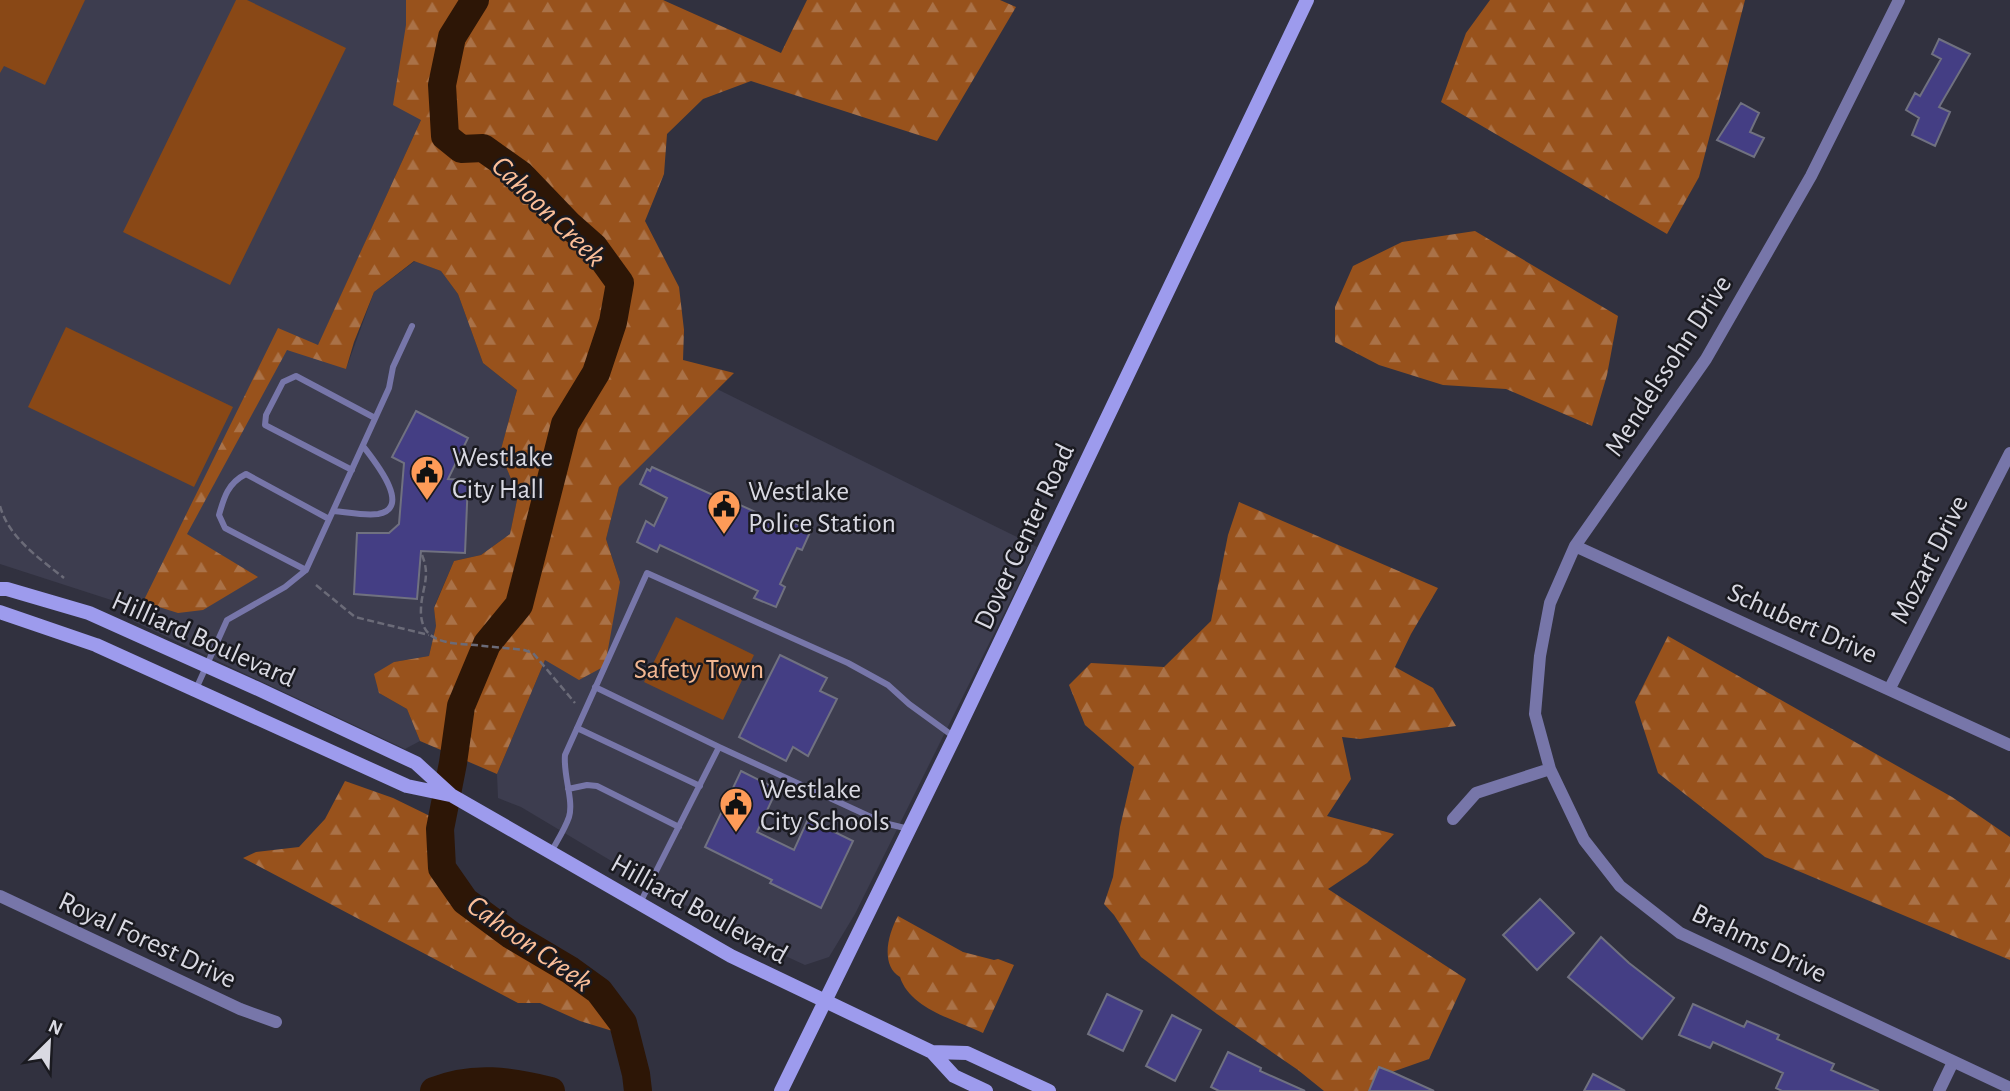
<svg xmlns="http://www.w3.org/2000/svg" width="2010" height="1091" viewBox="0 0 2010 1091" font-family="'Alegreya Sans',sans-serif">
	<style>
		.built { fill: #3d3d4f }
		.forest { fill: url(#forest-firs) }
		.park { fill: #894816 }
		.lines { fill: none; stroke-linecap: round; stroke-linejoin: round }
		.river { stroke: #2d1606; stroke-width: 28 }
		.building { fill: #443e84; stroke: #707180; stroke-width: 2 }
		.path { stroke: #6b6b78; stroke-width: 2.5; stroke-dasharray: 7 3.5; stroke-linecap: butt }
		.lane { stroke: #7776a9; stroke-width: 6 }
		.street { stroke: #7776a9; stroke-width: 12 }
		.secondary { stroke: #9d9bed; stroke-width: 14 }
		.labels { text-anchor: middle; stroke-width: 5; stroke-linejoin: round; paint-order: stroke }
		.street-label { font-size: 28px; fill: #d9d9e2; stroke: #1a1a20 }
		.poi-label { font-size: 28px; fill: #d9d9e2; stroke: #1a1a20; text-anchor: start }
		.park-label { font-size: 28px; fill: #f3b791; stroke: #1a1a20 }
		.water-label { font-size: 30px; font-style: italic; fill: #fcbf99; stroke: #1a1a20 }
	</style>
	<defs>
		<pattern id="forest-firs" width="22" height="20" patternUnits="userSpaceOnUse" patternTransform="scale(1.75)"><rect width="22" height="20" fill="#98521c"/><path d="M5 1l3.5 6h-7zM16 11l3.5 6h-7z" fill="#aa7248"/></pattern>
	</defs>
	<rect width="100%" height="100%" fill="#31313f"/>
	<!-- built -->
	<path class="built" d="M0,0h406v25l15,95 -103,226 28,23 28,-77 41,-31 26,10 17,23 25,69 34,27 -17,63 18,42 -8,39 -29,21 -27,6 -20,46 2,19 -7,30 -35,6 -15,31 28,16 13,32 -15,8 -272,-128 6,-12 -139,-45z
		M717,389l320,158 -182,367 -26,43 -24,8 -83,-38 -201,-120 -23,-9 -1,-24 48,-114 75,-78 -14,-43 13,-52z"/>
	<!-- forest -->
	<path class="forest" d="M406,0h257l118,53 26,-53h193l16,7 -79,134 -186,-60 -48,18 -36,35 -3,40 -19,47 34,66 5,43 -1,30 51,13 -115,114 -13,52 14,43 -15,84 -26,14 -34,-20 -48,114 -77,-33 -13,-32 -28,-16 -5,-19 20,-12 35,-6 7,-30 -2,-18 20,-47 27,-6 29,-21 8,-39 -18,-42 17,-63 -34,-27 -25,-69 -17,-23 -27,-10 -40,31 -20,50 -8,27 -59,-19 -100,184 71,43 -55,33 -25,3 -35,-11 135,-274 40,17 103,-225 -28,-15 13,-80z
		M1490,0h255l-46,177 -32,57 -226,-132 25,-69z
		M1475,231l143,85 -11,59 -15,51 -86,-37 -63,-4 -64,-20 -44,-23v-35l18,-41 49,-24z
		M1239,502l199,86 -27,46 -16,33 38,21 23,38 -96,13 -18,-2 9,42 -24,37 67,18 -27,29 -39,26 138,90 -37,80 -37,13 -18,19h-50l-26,-21 -81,-56 -76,-57 -27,-42 -10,-11 9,-27 7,-50 14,-60 -49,-42 -16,-40 22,-22 73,4 47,-46 17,-86z
		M1668,636l284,161 58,40v123l-245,-103 -107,-84 -23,-71z
		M345,781l48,17 39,19 8,12 2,39 23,33 46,34 59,35 29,21 24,32 -4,10 -39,-12 -40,-18h-22l-275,-145 13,-6 43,-5 26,-28z
		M898,916l65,36 31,8 4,-1 16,6 -31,68c-27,-13 -73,-24 -83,-56 -20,-12 -12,-43 -2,-61z"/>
	<!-- park -->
	<path class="park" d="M0,0h85l-40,85 -41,-19 -4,7z
		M236,0h11l99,48 -116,237 -107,-53z
		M66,327l167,80 -39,80 -166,-80z
		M676,617l78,38 -31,65 -79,-38z"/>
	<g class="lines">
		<!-- river -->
		<path class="river" d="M475,0l-23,37 -10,48 3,51 16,13 22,-1 38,27 47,49 26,23 26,36 -7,39 -17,51 -31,51 -46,181 -32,39 -26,62 -8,57 -13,66 2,39 23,33 46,34 59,35 29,21 24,32 13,51 2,17
			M434,1091c39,-16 77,-10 117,0"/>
	</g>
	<!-- building -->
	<path class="building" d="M1939,39l31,15 -31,53 11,5 -15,34 -23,-11 7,-17 -13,-8 9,-17 5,3 21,-37 -9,-5z
		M1741,103l18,10 -9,19 14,6 -10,19 -37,-17z
		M416,411l52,27 -20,41 20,1 -3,73 -44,-2 -4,48 -63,-5 3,-61h32l10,-9 5,-61 -12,-6z
		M652,467l65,30 1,-2 42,19 -1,3 27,13 4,-9 21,9 -9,20 -5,-2 -17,36 5,3 -9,20 -22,-9 4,-7 -98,-46 -3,7 -20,-10 9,-21 8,5 13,-28 -27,-14 7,-15 3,2z
		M780,655l47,23 -7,13 17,8 -29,57 -15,-9 -7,14 -47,-24z
		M741,771l36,18 -20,43 37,18 14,-31 45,22 -32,67 -51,-25 2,-3 -67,-33z
		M1540,899l34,34 -37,37 -34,-35z
		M1601,937l28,26 45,35 -32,41 -74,-62z
		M1107,994l35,17 -19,40 -35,-17z
		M1693,1004l51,23 3,-6 32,14 -2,4 57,25 -3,6 48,21h-97l-6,-3 7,-15 -70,-31 -3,6 -31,-13z
		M1172,1015l29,15 -26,51 -29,-15z
		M1228,1052l33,16 -1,3 45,20h-86l-8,-4z
		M1379,1067l13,5 42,19h-65z
		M1593,1074l32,17h-41z"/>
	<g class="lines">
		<!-- path -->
		<path class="path" d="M0,506c9,32 39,52 64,72
			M422,555c9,22 0,32 -1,53 -2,36 28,35 54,37 16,2 33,3 49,5l9,3 42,50
			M316,585l39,32 74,18"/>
		<!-- lane -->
		<path class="lane" d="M352,470l-87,-45 1,-10 17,-33 13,-6 79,42
			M333,511c14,1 31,5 45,3 36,-6 -6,-56 -15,-68
			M306,570l-81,-42 -6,-13c5,-18 9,-32 27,-41l83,45
			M595,687l124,60 -79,156
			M196,689l31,-69 58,-33 21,-17 83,-182 4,-21 19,-41
			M577,728l123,58
			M719,747l165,76 25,6
			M568,789l19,-4 10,1 82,41
			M551,852c6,-11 14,-23 18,-35 5,-16 -6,-42 -4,-62l82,-182 201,90 40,22 21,19 44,32"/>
		<!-- street -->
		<path class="street" d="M1899,0l-88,176 -105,183 -131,187 -25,57 -10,53 -5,58 15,55 34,71 36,46 60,47 330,155
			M1575,546l435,199
			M1890,688l120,-235
			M1453,819l23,-26 74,-24
			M0,896l240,113 36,13
			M1939,1091l14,-29"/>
		<!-- secondary -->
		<path class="secondary" d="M0,589h7l82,24 167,75 160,75 35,32 280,161 201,96 35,1 82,38
			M0,612l96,33 311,141 43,9
			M932,1052l22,24 32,15
			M781,1091l173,-353 353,-738"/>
	</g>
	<!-- icons -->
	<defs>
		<symbol id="civic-pin" viewBox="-11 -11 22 30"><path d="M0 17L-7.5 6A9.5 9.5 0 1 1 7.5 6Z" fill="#fe9b58" stroke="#1a1a20"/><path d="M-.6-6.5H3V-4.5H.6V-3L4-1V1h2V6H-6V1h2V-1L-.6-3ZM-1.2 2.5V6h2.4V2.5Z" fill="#111"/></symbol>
	</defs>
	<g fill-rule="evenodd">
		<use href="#civic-pin" x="408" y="453" width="38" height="52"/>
		<use href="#civic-pin" x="705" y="487" width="38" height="52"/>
		<use href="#civic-pin" x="717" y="785" width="38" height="52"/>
	</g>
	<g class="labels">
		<!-- street labels -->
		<g class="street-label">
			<text transform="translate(1667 365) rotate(-57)" y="10">Mendelssohn Drive</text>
			<text transform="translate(1023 536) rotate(-65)" y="10">Dover Center Road</text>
			<text transform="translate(1928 559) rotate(-63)" y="10">Mozart Drive</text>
			<text transform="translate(1803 622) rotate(24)" y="10">Schubert Drive</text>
			<text transform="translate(204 638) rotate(24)" y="10">Hilliard Boulevard</text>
			<text transform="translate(700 908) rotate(29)" y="10">Hilliard Boulevard</text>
			<text transform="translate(148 939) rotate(25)" y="10">Royal Forest Drive</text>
			<text transform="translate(1760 942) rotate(26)" y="10">Brahms Drive</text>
		</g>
		<!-- poi labels -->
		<g class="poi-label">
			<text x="452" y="466">Westlake<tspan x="452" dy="32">City Hall</tspan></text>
			<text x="748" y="500">Westlake<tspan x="748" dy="32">Police Station</tspan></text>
			<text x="760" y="798">Westlake<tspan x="760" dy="32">City Schools</tspan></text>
		</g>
		<!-- park labels -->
		<g class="park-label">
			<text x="699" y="678">Safety Town</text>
		</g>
		<!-- water labels -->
		<g class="water-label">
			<text transform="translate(549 211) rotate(44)" y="10">Cahoon Creek</text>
			<text transform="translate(530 943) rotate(35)" y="10">Cahoon Creek</text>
		</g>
	</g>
	<!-- north arrow -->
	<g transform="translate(49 1042) rotate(24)" stroke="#1a1a20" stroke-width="5" paint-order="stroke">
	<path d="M0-5L12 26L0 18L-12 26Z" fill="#d9d9e2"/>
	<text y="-10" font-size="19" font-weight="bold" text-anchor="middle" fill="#d9d9e2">N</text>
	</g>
</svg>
